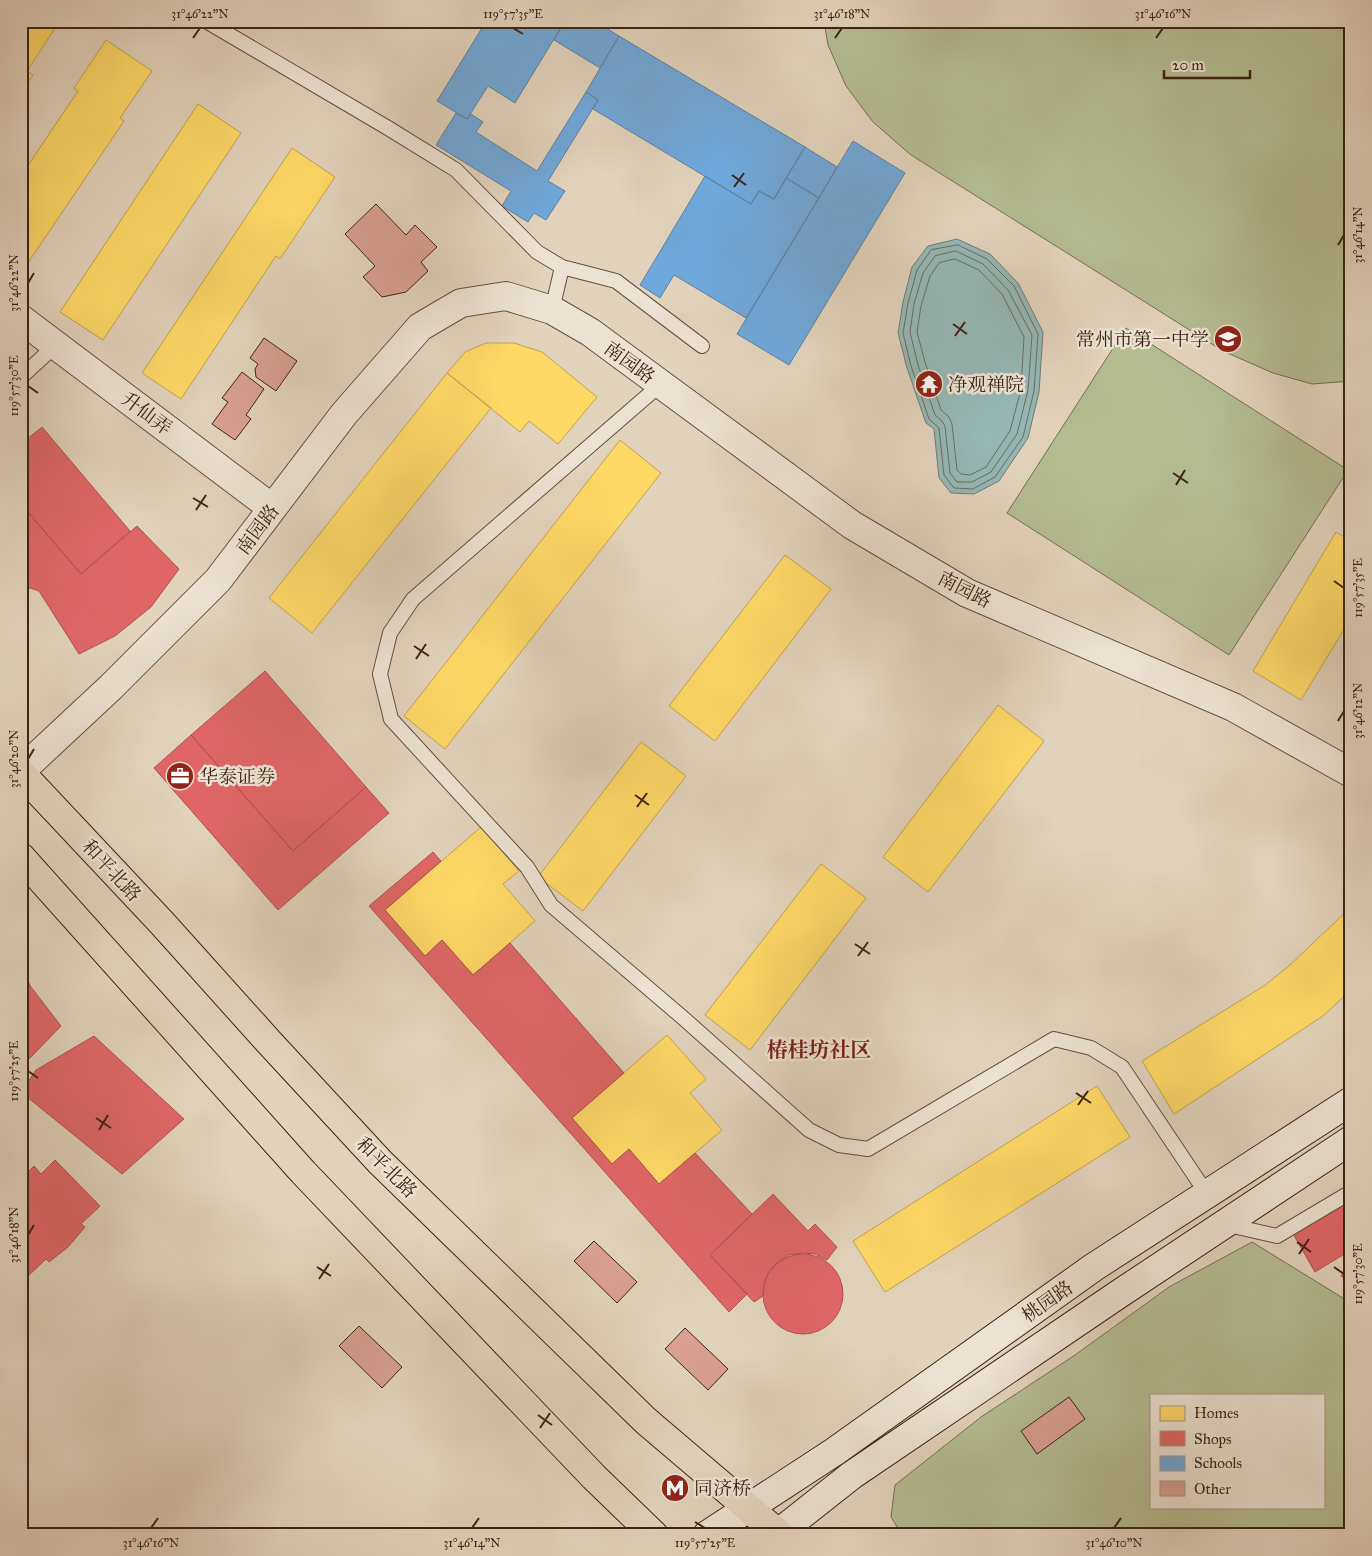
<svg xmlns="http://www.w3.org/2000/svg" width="1372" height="1556" viewBox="0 0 1372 1556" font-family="'IM FELL Great Primer','Noto Serif SC',serif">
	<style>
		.green { fill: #b4bc90; stroke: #787052; fill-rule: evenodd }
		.water { fill: #95b7b5; stroke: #717c75 }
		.homes { fill: #ffd966; stroke: #c4a34e }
		.shops { fill: #e06666; stroke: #af524e }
		.schools { fill: #6fa8dc; stroke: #6080a0 }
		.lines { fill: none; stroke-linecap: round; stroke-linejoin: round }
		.shore { stroke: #686e65; stroke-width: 1 }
		.building { fill: #d99f90; stroke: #3c2415 }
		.service-casing { stroke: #66503f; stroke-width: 16 }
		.minor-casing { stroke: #66503f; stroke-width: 30 }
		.secondary-casing { stroke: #3c2415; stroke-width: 30 }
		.primary-casing { stroke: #3c2415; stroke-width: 30 }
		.service { stroke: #ece2d3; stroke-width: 14 }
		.minor { stroke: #ece2d3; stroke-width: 28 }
		.secondary { stroke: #ece2d3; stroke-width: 28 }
		.primary { stroke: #e2d3bc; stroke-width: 28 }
		.ticks { fill: none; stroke: #3c2415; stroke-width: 2 }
		.labels { text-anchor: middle; stroke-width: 5; stroke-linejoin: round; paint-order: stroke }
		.poi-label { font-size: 19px; fill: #3c2415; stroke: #ece2d3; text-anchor: start }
		.street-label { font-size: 19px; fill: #3c2415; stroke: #ece2d3 }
		.quarter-label { font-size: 21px; font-weight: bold; fill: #7a1f14; stroke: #ece2d3 }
		.neatline { fill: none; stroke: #3c2415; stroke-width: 2 }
		.ticks-label { font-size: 12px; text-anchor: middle; fill: #3c2415 }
	</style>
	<rect width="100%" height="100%" fill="#e2d3bc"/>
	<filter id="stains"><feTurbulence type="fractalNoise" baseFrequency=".004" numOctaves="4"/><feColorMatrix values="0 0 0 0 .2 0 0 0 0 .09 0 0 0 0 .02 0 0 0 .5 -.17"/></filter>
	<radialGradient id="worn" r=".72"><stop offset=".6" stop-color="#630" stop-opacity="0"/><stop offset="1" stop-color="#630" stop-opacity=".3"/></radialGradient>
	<!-- green -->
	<path class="green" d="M824,21h527v360l-39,3 -39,-11 -50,-22 -312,-196 -38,-33 -27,-36 -18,-41z
		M1126,328l222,142 -119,185 -222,-142z
		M1252,1242l99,61v232h-449l-11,-18 4,-32 86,-68 94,-62 94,-68zM1151,1395h172v112h-172z"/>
	<!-- water -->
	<path class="water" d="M957,239l33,15 28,29 25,49 -4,60 -11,46 -29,43 -25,13 -23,-1 -12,-15 -5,-49 -8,-6 -19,-55 -9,-35 5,-31 9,-35 16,-21z"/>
	<!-- homes -->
	<path class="homes" d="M21,21h29l7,4 -30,46 6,4 -12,18z
		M106,40l46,31 -32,47 4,3 -103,152v-97l57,-85 -4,-3z
		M198,104l43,29 -138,207 -43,-28z
		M292,148l43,29 -55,82 -4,-3 -95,143 -39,-26z
		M486,343h28l28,9 55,45 -39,47 -29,-23 -9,11 -73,-59 18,-21z
		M447,373l44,35 -179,225 -43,-35z
		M620,440l41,33 -216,276 -41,-33z
		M1336,532l15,9v77l-50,82 -48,-29z
		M785,555l46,34 -116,152 -46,-35z
		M998,705l46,36 -116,151 -45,-35z
		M641,742l45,34 -103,135 -45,-34z
		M481,827l38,44 -16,13 32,37 -62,54 -31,-35 -17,16 -40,-46z
		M821,864l45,34 -116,152 -45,-35z
		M1351,907v83l-28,26 -149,98 -32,-53 122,-75 26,-21z
		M667,1035l39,44 -16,14 32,37 -63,54 -30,-35 -17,15 -40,-46z
		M1097,1086l33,51 -245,155 -32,-51z"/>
	<!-- shops -->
	<path class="shops" d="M42,427l88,104 -49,43 -60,-70v-60z
		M21,504l60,70 56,-48 42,43 -28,38 -36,29 -36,18 -40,-63 -18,-6z
		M265,671l101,116 -73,64 -102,-116z
		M191,735l102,116 73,-64 23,26 -111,97 -124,-142z
		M433,852l8,9 -56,49 40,46 17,-16 31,35 37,-32 114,130 -52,45 40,46 17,-15 30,35 36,-31 57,61 -42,41 37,39 -18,18 -360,-406z
		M21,968l10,19 30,39 -32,33 -6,-8 -2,1z
		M94,1036l90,83 -62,55 -101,-82 15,-22z
		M55,1160l45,46 -19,18 4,3 -17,20 -19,15 -3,-3 -20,19 -5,-4v-95l13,-13 7,8z
		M773,1194l35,37 7,-7 22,23 -10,13 -12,-6 -12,-1 -14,2 -11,7 -9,9 -5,12 -1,13 -9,6 -44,-47z
		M1351,1197v53l-36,22 -23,-40z
		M763 1294a40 40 0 1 1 80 0a40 40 0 1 1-80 0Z
		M1351,1260v22l-10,-6z"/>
	<!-- schools -->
	<path class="schools" d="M483,21h82l-50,82 -27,-17 -21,33 -30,-18 48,-78z
		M565,21h30l24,15 -19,32 -46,-28z
		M619,36l186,111 -31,52 -15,-8 -8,13 -158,-95 5,-9 -12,-8z
		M586,92l12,8 -50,81 17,10 -19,29 -12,-7 -6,9 -26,-16 9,-15 -75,-46 20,-32 11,6 4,-5 12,8 -7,10 61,39z
		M853,141l52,32 -116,192 -52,-31z
		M805,147l32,20 -18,31 -33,-20z
		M705,176l46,28 8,-13 15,8 12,-21 33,20 -73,120 -72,-43 -14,23 -20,-13z"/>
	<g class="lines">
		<!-- shore -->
		<path class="shore" d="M958,245l29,14 27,27 24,48 -4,57 -11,46 -28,40 -22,12 -19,-1 -10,-13 -5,-47 -10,-9 -18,-53 -8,-33 5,-30 9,-33 14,-20z
			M956,251l27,13 25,26 24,45 -4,55 -11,44 -26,38 -19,10h-15l-7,-9 -5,-47 -3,-5 -7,-6 -17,-50 -8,-33 4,-28 9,-31 12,-17z
			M955,259l24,11 23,24 22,43 -3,52 -11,42 -24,36 -16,8 -9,-1 -4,-4 -5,-46 -3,-7 -8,-7 -16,-48 -8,-30 4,-26 9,-30 9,-13z"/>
	</g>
	<!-- building -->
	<path class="building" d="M376,204l30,31 9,-10 22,22 -16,15 7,9 -22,21 -24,5 -19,-20 12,-11 -30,-32z
		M264,338l33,23 -21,30 -20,-14 -1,-8 3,-5 -8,-6z
		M242,372l22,17 -18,26 5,4 -16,21 -23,-16 16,-22 -6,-4z
		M594,1241l43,41 -20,21 -43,-42z
		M359,1326l43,41 -20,21 -43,-42z
		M685,1328l43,41 -20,21 -43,-41z
		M1069,1397l16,22 -48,35 -16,-23z"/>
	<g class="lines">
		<defs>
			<path id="service" d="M206,21l182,107 68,42 81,82 25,15 54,14 86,65
				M552,310l10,-43
				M21,377l35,-32
				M661,384l-248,215 -23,34 -10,41 11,45 136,148 24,38 131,112 127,113 30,15 29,4 186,-110 37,9 31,19 85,127
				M1224,1224l53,12 74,-44"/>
			<path id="minor" d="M21,319l251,189
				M21,771l90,-84 107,-107 126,-166 76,-87 41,-24 45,-7 46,14 38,22 262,193 115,68 266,114 118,66"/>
			<path id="secondary" d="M707,1535l127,-83 260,-185 257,-166
				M776,1535l76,-60 267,-181 232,-154"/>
			<path id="primary" d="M21,773l141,150 106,118 112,121 266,259 134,114
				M21,857l282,315 291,305 60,58"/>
		</defs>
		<!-- service casing -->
		<use href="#service" class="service-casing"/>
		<!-- minor casing -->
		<use href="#minor" class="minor-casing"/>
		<!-- secondary casing -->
		<use href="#secondary" class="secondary-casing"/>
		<!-- primary casing -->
		<use href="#primary" class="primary-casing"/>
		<!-- service -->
		<use href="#service" class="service"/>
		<!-- minor -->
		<use href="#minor" class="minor"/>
		<!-- secondary -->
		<use href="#secondary" class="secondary"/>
		<!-- primary -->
		<use href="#primary" class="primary"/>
	</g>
	<!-- ticks -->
	<path class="ticks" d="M513,28l10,6M193,38l7,-10M835,38l7,-10M1156,38l7,-10M732,175l14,10M734,187l10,-14M1338,245l6,-10M28,283l6,-10M953,324l14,10M955,336l10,-14M28,386l10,7M1173,473l15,10M1176,485l9,-15M193,498l15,9M196,510l10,-15M1334,581l10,7M414,646l15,10M416,659l10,-15M1338,721l6,-10M28,759l6,-10M635,795l14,10M637,807l10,-14M855,944l15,10M858,956l10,-14M28,1071l10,7M1076,1093l15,10M1078,1105l10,-14M96,1118l15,10M99,1130l9,-15M28,1235l6,-10M1297,1242l14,10M1299,1254l10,-15M317,1267l14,9M1334,1267l10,7M319,1279l10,-15M538,1415l14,10M540,1428l10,-15M695,1522l10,6M151,1528l7,-10M472,1528l7,-10M1114,1528l7,-10"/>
	<!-- icons -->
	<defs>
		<symbol id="school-disc" viewBox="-11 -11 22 22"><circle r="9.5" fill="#8f2418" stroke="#ece2d3"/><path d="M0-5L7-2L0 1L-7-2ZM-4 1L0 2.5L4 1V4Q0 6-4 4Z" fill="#fff"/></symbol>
		<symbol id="temple-disc" viewBox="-11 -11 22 22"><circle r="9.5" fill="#8f2418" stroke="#ece2d3"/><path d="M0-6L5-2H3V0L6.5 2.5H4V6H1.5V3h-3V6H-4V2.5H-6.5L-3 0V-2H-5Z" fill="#fff"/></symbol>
		<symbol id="office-disc" viewBox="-11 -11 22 22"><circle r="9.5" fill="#8f2418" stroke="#ece2d3"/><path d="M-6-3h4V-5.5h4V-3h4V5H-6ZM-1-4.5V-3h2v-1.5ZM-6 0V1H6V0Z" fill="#fff"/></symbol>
		<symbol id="metro-disc" viewBox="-11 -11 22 22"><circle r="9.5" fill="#8f2418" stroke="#ece2d3"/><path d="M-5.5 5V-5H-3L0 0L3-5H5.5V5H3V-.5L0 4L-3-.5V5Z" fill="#fff"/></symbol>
	</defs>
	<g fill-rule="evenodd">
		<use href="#school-disc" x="1212" y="323" width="32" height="32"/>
		<use href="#temple-disc" x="913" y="368" width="32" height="32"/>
		<use href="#office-disc" x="164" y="760" width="32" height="32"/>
		<use href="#metro-disc" x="659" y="1472" width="32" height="32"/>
	</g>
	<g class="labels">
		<!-- poi labels -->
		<g class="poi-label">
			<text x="1209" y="346" text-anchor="end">常州市第一中学</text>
			<text x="948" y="391">净观禅院</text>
			<text x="199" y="783">华泰证券</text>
			<text x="694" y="1495">同济桥</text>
		</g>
		<!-- street labels -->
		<g class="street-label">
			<text transform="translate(630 362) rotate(36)" y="7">南园路</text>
			<text transform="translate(147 413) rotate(37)" y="7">升仙弄</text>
			<text transform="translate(257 529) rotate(-53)" y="7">南园路</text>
			<text transform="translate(965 589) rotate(27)" y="7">南园路</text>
			<text transform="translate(112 870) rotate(47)" y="7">和平北路</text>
			<text transform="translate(387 1167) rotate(45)" y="7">和平北路</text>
			<text transform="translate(1047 1301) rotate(-35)" y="7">桃园路</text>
		</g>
		<!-- quarter labels -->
		<g class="quarter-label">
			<text x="819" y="1057">椿桂坊社区</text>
		</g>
	</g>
	<!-- margin -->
	<rect width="1372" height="1556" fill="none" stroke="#e2d3bc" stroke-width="55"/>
	<!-- legend -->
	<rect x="1150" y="1394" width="175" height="115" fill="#ece2d3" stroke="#a69687"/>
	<rect x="1160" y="1406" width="25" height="15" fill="#ffd966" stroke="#a69687"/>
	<text x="1194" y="1418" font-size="15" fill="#3c2415">Homes</text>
	<rect x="1160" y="1431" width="25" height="15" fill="#e06666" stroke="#a69687"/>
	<text x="1194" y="1444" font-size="15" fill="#3c2415">Shops</text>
	<rect x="1160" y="1456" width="25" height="15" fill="#6fa8dc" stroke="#a69687"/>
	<text x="1194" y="1468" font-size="15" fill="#3c2415">Schools</text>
	<rect x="1160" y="1481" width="25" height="15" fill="#d99f90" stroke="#a69687"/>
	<text x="1194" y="1494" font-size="15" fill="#3c2415">Other</text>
	<!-- scale -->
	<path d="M1164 70v8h86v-8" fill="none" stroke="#3c2415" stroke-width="2.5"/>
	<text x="1172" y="70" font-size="15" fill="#3c2415" stroke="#ece2d3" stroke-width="4" paint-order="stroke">20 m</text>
	<rect x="28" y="28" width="1316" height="1500" class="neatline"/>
	<g class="ticks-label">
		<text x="200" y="18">31°46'22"N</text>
		<text x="513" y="18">119°57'35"E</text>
		<text x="842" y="18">31°46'18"N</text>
		<text x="1163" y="18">31°46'16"N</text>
		<text transform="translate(1358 235) rotate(-90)" y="4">31°46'14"N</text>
		<text transform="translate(14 283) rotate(-90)" y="4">31°46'22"N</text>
		<text transform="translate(14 386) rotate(-90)" y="4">119°57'30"E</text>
		<text transform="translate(1358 588) rotate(-90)" y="4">119°57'35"E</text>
		<text transform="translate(1358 711) rotate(-90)" y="4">31°46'12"N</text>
		<text transform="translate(14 759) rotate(-90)" y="4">31°46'20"N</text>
		<text transform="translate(14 1071) rotate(-90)" y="4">119°57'25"E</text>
		<text transform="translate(14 1235) rotate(-90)" y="4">31°46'18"N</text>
		<text transform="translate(1358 1274) rotate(-90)" y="4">119°57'30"E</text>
		<text x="151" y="1547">31°46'16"N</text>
		<text x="472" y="1547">31°46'14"N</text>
		<text x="705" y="1547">119°57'25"E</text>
		<text x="1114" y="1547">31°46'10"N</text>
	</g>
	<rect width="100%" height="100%" filter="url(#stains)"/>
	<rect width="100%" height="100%" fill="url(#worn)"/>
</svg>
